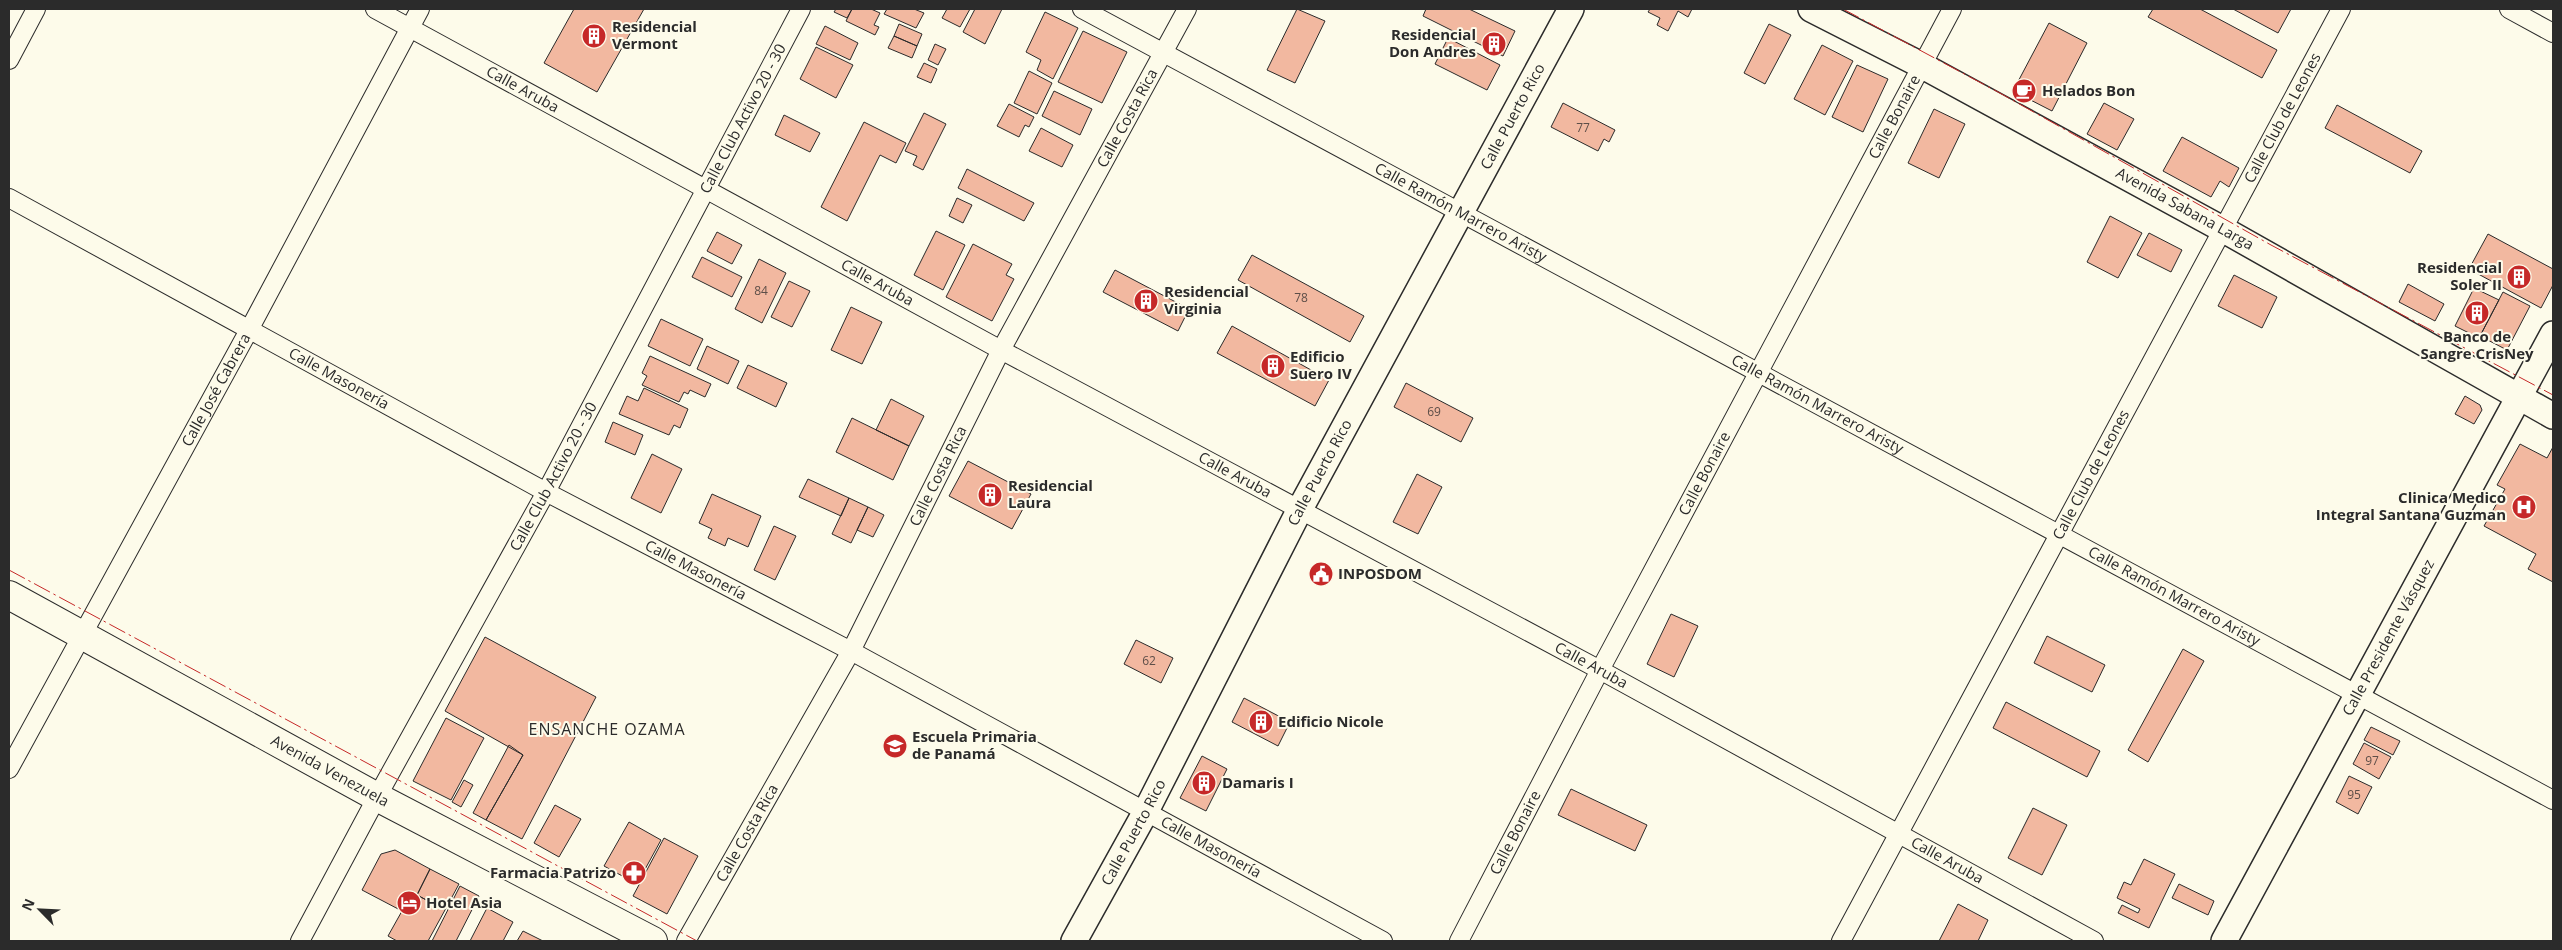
<svg xmlns="http://www.w3.org/2000/svg" width="2562" height="950" viewBox="0 0 2562 950" font-family="'Open Sans',sans-serif">
	<style>
		.building { fill: #f2b8a0; stroke: #2b2b2b }
		.lines { fill: none; stroke-linecap: round; stroke-linejoin: round }
		.street-casing { stroke: #2b2b2b; stroke-width: 20 }
		.secondary-casing { stroke: #2b2b2b; stroke-width: 28 }
		.primary-casing { stroke: #2b2b2b; stroke-width: 30 }
		.street { stroke: #fdfbea; stroke-width: 18 }
		.secondary { stroke: #fdfbea; stroke-width: 25 }
		.primary { stroke: #fdfbea; stroke-width: 28 }
		.power { stroke: #c62828; stroke-width: 1; stroke-dasharray: 18 4 2.5 4; stroke-linecap: butt }
		.labels { text-anchor: middle; stroke-width: 4; stroke-linejoin: round; paint-order: stroke }
		.number-label { font-size: 12px; fill: #5d4e48 }
		.poi-label { font-size: 15px; font-weight: bold; fill: #2b2b2b; stroke: #fdfbea; text-anchor: start }
		.street-label { font-size: 15px; fill: #2b2b2b; stroke: #fdfbea }
		.neighbourhood-label { font-size: 16px; letter-spacing: 1px; fill: #2b2b2b; stroke: #fdfbea }
	</style>
	<rect width="100%" height="100%" fill="#fdfbea"/>
	<!-- building -->
	<path class="building" d="M574,9h70l-47,83 -53,-29z
		M836,9h16l-5,9 -13,-6z
		M852,9h19l9,4 -6,12 5,2 -4,8 -29,-14z
		M887,9h27l10,4 -8,15 -32,-14z
		M947,9h23l-10,18 -18,-9z
		M975,9h27l-17,35 -22,-12z
		M1297,9l28,12 -30,62 -28,-13z
		M1426,9h43l46,22 -12,25 -80,-40z
		M1650,9h42l-4,8 -10,-6 -10,20 -11,-6 3,-7 -12,-6z
		M2153,9h47l77,41 -15,28 -114,-61z
		M2233,9h58l-13,24z
		M1045,12l33,16 -25,51 -16,-9 4,-10 -15,-8z
		M2049,23l38,20 -35,68 -39,-20z
		M899,24l23,10 -5,12 -23,-10z
		M1769,24l22,11 -26,49 -21,-11z
		M825,26l33,17 -8,17 -34,-16z
		M1083,31l44,21 -25,51 -44,-21z
		M894,36l23,10 -5,12 -24,-10z
		M1448,38l52,27 -13,25 -52,-26z
		M935,44l11,5 -8,16 -10,-5z
		M1822,45l31,16 -28,54 -31,-16z
		M816,47l37,18 -17,33 -36,-19z
		M924,63l13,6 -6,14 -14,-6z
		M1857,65l31,14 -25,53 -31,-15z
		M1029,71l23,12 -15,31 -23,-11z
		M1054,91l38,18 -12,26 -38,-19z
		M1563,103l52,27 -6,12 -5,-3 -6,12 -47,-24z
		M2104,103l30,16 -17,31 -30,-16z
		M1009,104l25,13 -5,10 -4,-2 -6,12 -22,-11z
		M2337,105l85,46 -12,22 -85,-45z
		M1934,109l31,15 -26,54 -31,-15z
		M924,113l22,11 -23,46 -10,-5 4,-9 -12,-5z
		M784,115l36,18 -10,19 -35,-17z
		M864,122l42,21 -10,20 -16,-8 -33,66 -26,-14z
		M1041,128l32,17 -11,22 -33,-16z
		M2182,137l57,31 -10,19 -9,-6 -9,16 -48,-26z
		M967,169l67,34 -10,18 -66,-33z
		M957,198l15,7 -9,18 -14,-7z
		M2110,216l32,17 -24,45 -31,-16z
		M936,231l29,14 -22,45 -29,-15z
		M717,232l25,13 -10,19 -25,-13z
		M2149,233l33,17 -11,22 -34,-17z
		M2488,234l65,35v16l-12,23 -72,-39z
		M973,244l39,20 -6,11 8,4 -22,42 -46,-24z
		M1252,255l112,61 -14,26 -112,-62z
		M702,257l40,20 -10,20 -40,-20z
		M759,259l27,14 -24,50 -27,-14z
		M1115,270l74,39 -11,22 -75,-39z
		M2234,275l43,22 -15,31 -44,-22z
		M789,281l21,10 -18,36 -21,-10z
		M2408,284l36,20 -9,17 -36,-19z
		M2474,288l25,12 -20,38 -24,-12z
		M2503,292l27,14 -23,44 -27,-14z
		M851,307l31,15 -20,42 -31,-14z
		M661,319l42,20 -13,27 -42,-20z
		M1232,326l97,54 -14,26 -98,-53z
		M707,346l32,15 -11,23 -31,-15z
		M650,356l61,28 -6,13 -15,-7 -2,4 -4,-2 -5,10 -37,-17 5,-9 -5,-3z
		M748,365l39,18 -11,24 -39,-19z
		M1406,383l67,35 -12,24 -67,-35z
		M644,388l44,21 -8,19 -6,-3 -5,10 -50,-21 8,-18 11,5z
		M2465,396l15,9 2,5 -8,14 -19,-10z
		M891,399l33,17 -15,30 -33,-16z
		M852,418l57,28 -16,34 -57,-28z
		M613,422l30,13 -8,20 -30,-13z
		M2520,444l27,14 6,-11v135l-25,-13 8,-15 -52,-28 21,-37 -8,-4z
		M652,454l30,15 -21,44 -30,-15z
		M968,461l63,33 -19,35 -63,-33z
		M1417,474l25,13 -24,47 -25,-12z
		M808,479l41,19 -8,18 -42,-19z
		M712,494l49,22 -13,31 -20,-9 -3,8 -17,-8 4,-9 -13,-6z
		M849,498l19,9 -17,36 -19,-9z
		M868,507l16,8 -11,22 -16,-7z
		M774,526l22,10 -21,44 -21,-10z
		M1671,614l27,12 -24,51 -27,-13z
		M2047,636l58,29 -13,27 -58,-29z
		M485,637l111,60 -74,142 -36,-19 37,-65 -78,-44z
		M1136,640l37,18 -12,25 -37,-19z
		M2183,649l21,12 -56,101 -20,-12z
		M1244,698l46,24 -12,24 -46,-24z
		M2006,702l94,49 -13,26 -94,-49z
		M446,718l38,20 -33,62 -38,-19z
		M2371,727l29,14 -7,14 -29,-15z
		M2364,743l27,14 -12,22 -26,-15z
		M509,745l14,10 -37,65 -13,-7z
		M1202,756l25,13 -21,42 -26,-13z
		M2349,776l23,11 -14,27 -22,-12z
		M464,780l9,5 -12,22 -9,-5z
		M1571,789l76,36 -12,26 -77,-36z
		M555,805l26,14 -22,38 -25,-14z
		M2033,808l34,17 -25,50 -34,-17z
		M629,822l32,18 -24,44 -33,-18z
		M664,838l34,18 -31,58 -34,-18z
		M395,850l35,19 -13,26 28,15 -17,31h-31l-9,-5 14,-25 -40,-21 19,-36z
		M2144,859l31,15 -26,54 -31,-15 4,-8 16,8 2,-4 -23,-11 7,-16 7,3z
		M430,869l29,15 -14,26 -28,-15z
		M2179,884l35,17 -6,14 -36,-17z
		M460,886l19,10 -23,45h-24z
		M1958,904l30,16 -10,21h-39z
		M487,908l26,14 -10,19h-33z
		M523,931l20,10h-26z"/>
	<g class="lines">
		<defs>
			<g id="street">
				<path id="s1" d="M375,9l626,341 599,320 494,271"/>
				<path id="s2" d="M1082,9l1471,791"/>
				<path d="M2509,9l44,24"/>
				<path d="M9,60l27,-51"/>
				<path id="s3" d="M9,198l537,294 305,159 532,290"/>
				<path id="s4" d="M9,769l240,-439 171,-321"/>
				<path id="s5" d="M300,941l77,-144 169,-305 255,-483"/>
				<path id="s6" d="M686,941l165,-290 150,-301 186,-341"/>
				<path id="s7" d="M1459,941l141,-271 352,-661"/>
				<path id="s8" d="M1841,941l500,-932"/>
			</g>
			<g id="secondary">
				<path id="s9" d="M1811,9l110,56 303,165 329,186"/>
				<path id="s10" d="M1074,941l71,-128 155,-304 271,-500"/>
				<path id="s11" d="M2224,941l329,-607"/>
			</g>
			<g id="primary">
				<path id="s12" d="M9,595l368,202 276,144"/>
			</g>
		</defs>
		<!-- street casing -->
		<use href="#street" class="street-casing"/>
		<!-- secondary casing -->
		<use href="#secondary" class="secondary-casing"/>
		<!-- primary casing -->
		<use href="#primary" class="primary-casing"/>
		<!-- street -->
		<use href="#street" class="street"/>
		<!-- secondary -->
		<use href="#secondary" class="secondary"/>
		<!-- primary -->
		<use href="#primary" class="primary"/>
		<!-- power -->
		<path class="power" d="M1843,9l155,83 273,153 282,150
			M9,570l688,371"/>
	</g>
	<!-- icons -->
	<defs>
		<symbol id="building-disc" viewBox="-11 -11 22 22"><circle r="9.5" fill="#c62828" stroke="#fdfbea"/><path d="M-4-6H4V6H1V3H-1V6H-4ZM-2.5-4.3h1.7v1.8h-1.7ZM.8-4.3h1.7v1.8H.8ZM-2.5-1h1.7V.8h-1.7ZM.8-1h1.7V.8H.8Z" fill="#fff"/></symbol>
		<symbol id="cafe-disc" viewBox="-11 -11 22 22"><circle r="9.5" fill="#c62828" stroke="#fdfbea"/><path d="M-5.5-4.5H6V0H3Q3 3.5 0 3.5H-2.5Q-5.5 3.5-5.5 0ZM3-3.2v2h1.7v-2ZM-6 4.5H4V6H-6Z" fill="#fff"/></symbol>
		<symbol id="hospital-disc" viewBox="-11 -11 22 22"><circle r="9.5" fill="#c62828" stroke="#fdfbea"/><path d="M-5-5h3v3.5h4V-5h3V5h-3V1.5h-4V5h-3Z" fill="#fff"/></symbol>
		<symbol id="civic-disc" viewBox="-11 -11 22 22"><circle r="9.5" fill="#c62828" stroke="#fdfbea"/><path d="M-.6-6.5H3V-4.5H.6V-3L4-1V1h2V6H-6V1h2V-1L-.6-3ZM-1.2 2.5V6h2.4V2.5Z" fill="#fff"/></symbol>
		<symbol id="school-disc" viewBox="-11 -11 22 22"><circle r="9.5" fill="#c62828" stroke="#fdfbea"/><path d="M0-5L7-2L0 1L-7-2ZM-4 1L0 2.5L4 1V4Q0 6-4 4Z" fill="#fff"/></symbol>
		<symbol id="pharmacy-disc" viewBox="-11 -11 22 22"><circle r="9.5" fill="#c62828" stroke="#fdfbea"/><path d="M-2-6h4v4h4v4h-4v4h-4v-4h-4v-4h4Z" fill="#fff"/></symbol>
		<symbol id="hotel-disc" viewBox="-11 -11 22 22"><circle r="9.5" fill="#c62828" stroke="#fdfbea"/><path d="M-6-4.5h1.5V1H6V5H4.5V3h-9V5H-6ZM-4 0a1.8 1.8 0 1 1 3.6 0ZM.5 0V-2.5h3Q6-2.5 6 0Z" fill="#fff"/></symbol>
	</defs>
	<g fill-rule="evenodd">
		<use href="#building-disc" x="580" y="22" width="28" height="28"/>
		<use href="#building-disc" x="1480" y="30" width="28" height="28"/>
		<use href="#cafe-disc" x="2010" y="77" width="28" height="28"/>
		<use href="#building-disc" x="2505" y="263" width="28" height="28"/>
		<use href="#building-disc" x="1132" y="287" width="28" height="28"/>
		<use href="#building-disc" x="2463" y="299" width="28" height="28"/>
		<use href="#building-disc" x="1259" y="352" width="28" height="28"/>
		<use href="#building-disc" x="976" y="481" width="28" height="28"/>
		<use href="#hospital-disc" x="2510" y="493" width="28" height="28"/>
		<use href="#civic-disc" x="1307" y="560" width="28" height="28"/>
		<use href="#building-disc" x="1247" y="708" width="28" height="28"/>
		<use href="#school-disc" x="881" y="732" width="28" height="28"/>
		<use href="#building-disc" x="1190" y="769" width="28" height="28"/>
		<use href="#pharmacy-disc" x="620" y="859" width="28" height="28"/>
		<use href="#hotel-disc" x="395" y="889" width="28" height="28"/>
	</g>
	<g class="labels">
		<!-- number labels -->
		<g class="number-label">
			<text x="1583" y="132">77</text>
			<text x="761" y="295">84</text>
			<text x="1301" y="302">78</text>
			<text x="1434" y="416">69</text>
			<text x="1149" y="665">62</text>
			<text x="2372" y="765">97</text>
			<text x="2354" y="799">95</text>
		</g>
		<!-- poi labels -->
		<g class="poi-label">
			<text x="612" y="32">Residencial<tspan x="612" dy="17">Vermont</tspan></text>
			<text x="1476" y="40" text-anchor="end">Residencial<tspan x="1476" dy="17">Don Andres</tspan></text>
			<text x="2042" y="96">Helados Bon</text>
			<text x="2502" y="273" text-anchor="end">Residencial<tspan x="2502" dy="17">Soler II</tspan></text>
			<text x="1164" y="297">Residencial<tspan x="1164" dy="17">Virginia</tspan></text>
			<text x="2477" y="342" text-anchor="middle">Banco de<tspan x="2477" dy="17">Sangre CrisNey</tspan></text>
			<text x="1290" y="362">Edificio<tspan x="1290" dy="17">Suero IV</tspan></text>
			<text x="1008" y="491">Residencial<tspan x="1008" dy="17">Laura</tspan></text>
			<text x="2506" y="503" text-anchor="end">Clinica Medico<tspan x="2506" dy="17">Integral Santana Guzman</tspan></text>
			<text x="1338" y="579">INPOSDOM</text>
			<text x="1278" y="727">Edificio Nicole</text>
			<text x="912" y="742">Escuela Primaria<tspan x="912" dy="17">de Panamá</tspan></text>
			<text x="1222" y="788">Damaris I</text>
			<text x="616" y="878" text-anchor="end">Farmacia Patrizo</text>
			<text x="426" y="908">Hotel Asia</text>
		</g>
		<!-- street labels -->
		<g class="street-label">
			<text dy="5" stroke="none"><textPath href="#s1" startOffset="168">Calle Aruba</textPath></text>
			<text dy="5" stroke="none"><textPath href="#s7" startOffset="932">Calle Bonaire</textPath></text>
			<text dy="5" stroke="none"><textPath href="#s5" startOffset="934">Calle Club Activo 20 - 30</textPath></text>
			<text dy="5" stroke="none"><textPath href="#s6" startOffset="934">Calle Costa Rica</textPath></text>
			<text dy="5" stroke="none"><textPath href="#s10" startOffset="934">Calle Puerto Rico</textPath></text>
			<text dy="5" stroke="none"><textPath href="#s8" startOffset="934">Calle Club de Leones</textPath></text>
			<text dy="5" stroke="none"><textPath href="#s9" startOffset="424">Avenida Sabana Larga</textPath></text>
			<text dy="5" stroke="none"><textPath href="#s2" startOffset="430">Calle Ramón Marrero Aristy</textPath></text>
			<text dy="5" stroke="none"><textPath href="#s1" startOffset="572">Calle Aruba</textPath></text>
			<text dy="5" stroke="none"><textPath href="#s3" startOffset="376">Calle Masonería</textPath></text>
			<text dy="5" stroke="none"><textPath href="#s4" startOffset="432">Calle José Cabrera</textPath></text>
			<text dy="5" stroke="none"><textPath href="#s2" startOffset="835">Calle Ramón Marrero Aristy</textPath></text>
			<text dy="5" stroke="none"><textPath href="#s1" startOffset="978">Calle Aruba</textPath></text>
			<text dy="5" stroke="none"><textPath href="#s10" startOffset="529">Calle Puerto Rico</textPath></text>
			<text dy="5" stroke="none"><textPath href="#s7" startOffset="528">Calle Bonaire</textPath></text>
			<text dy="5" stroke="none"><textPath href="#s8" startOffset="529">Calle Club de Leones</textPath></text>
			<text dy="5" stroke="none"><textPath href="#s6" startOffset="529">Calle Costa Rica</textPath></text>
			<text dy="5" stroke="none"><textPath href="#s5" startOffset="529">Calle Club Activo 20 - 30</textPath></text>
			<text dy="5" stroke="none"><textPath href="#s3" startOffset="781">Calle Masonería</textPath></text>
			<text dy="5" stroke="none"><textPath href="#s2" startOffset="1240">Calle Ramón Marrero Aristy</textPath></text>
			<text dy="5" stroke="none"><textPath href="#s11" startOffset="345">Calle Presidente Vásquez</textPath></text>
			<text dy="5" stroke="none"><textPath href="#s1" startOffset="1382">Calle Aruba</textPath></text>
			<text dy="5" stroke="none"><textPath href="#s12" startOffset="366">Avenida Venezuela</textPath></text>
			<text dy="5" stroke="none"><textPath href="#s6" startOffset="124">Calle Costa Rica</textPath></text>
			<text dy="5" stroke="none"><textPath href="#s10" startOffset="124">Calle Puerto Rico</textPath></text>
			<text dy="5" stroke="none"><textPath href="#s7" startOffset="122">Calle Bonaire</textPath></text>
			<text dy="5" stroke="none"><textPath href="#s3" startOffset="1366">Calle Masonería</textPath></text>
			<text dy="5" stroke="none"><textPath href="#s1" startOffset="1788">Calle Aruba</textPath></text>
		</g>
		<!-- neighbourhood labels -->
		<g class="neighbourhood-label">
			<text x="607" y="735">ENSANCHE OZAMA</text>
		</g>
	</g>
	<!-- border -->
	<rect width="2562" height="950" fill="none" stroke="#2b2b2b" stroke-width="20"/>
	<!-- north arrow -->
	<g transform="translate(40 910) rotate(294)" stroke="#fdfbea" stroke-width="4" paint-order="stroke">
	<path d="M0-4L9 19L0 12L-9 19Z" fill="#2b2b2b"/>
	<text y="-8" font-size="14" font-weight="bold" text-anchor="middle" fill="#2b2b2b">N</text>
	</g>
</svg>
